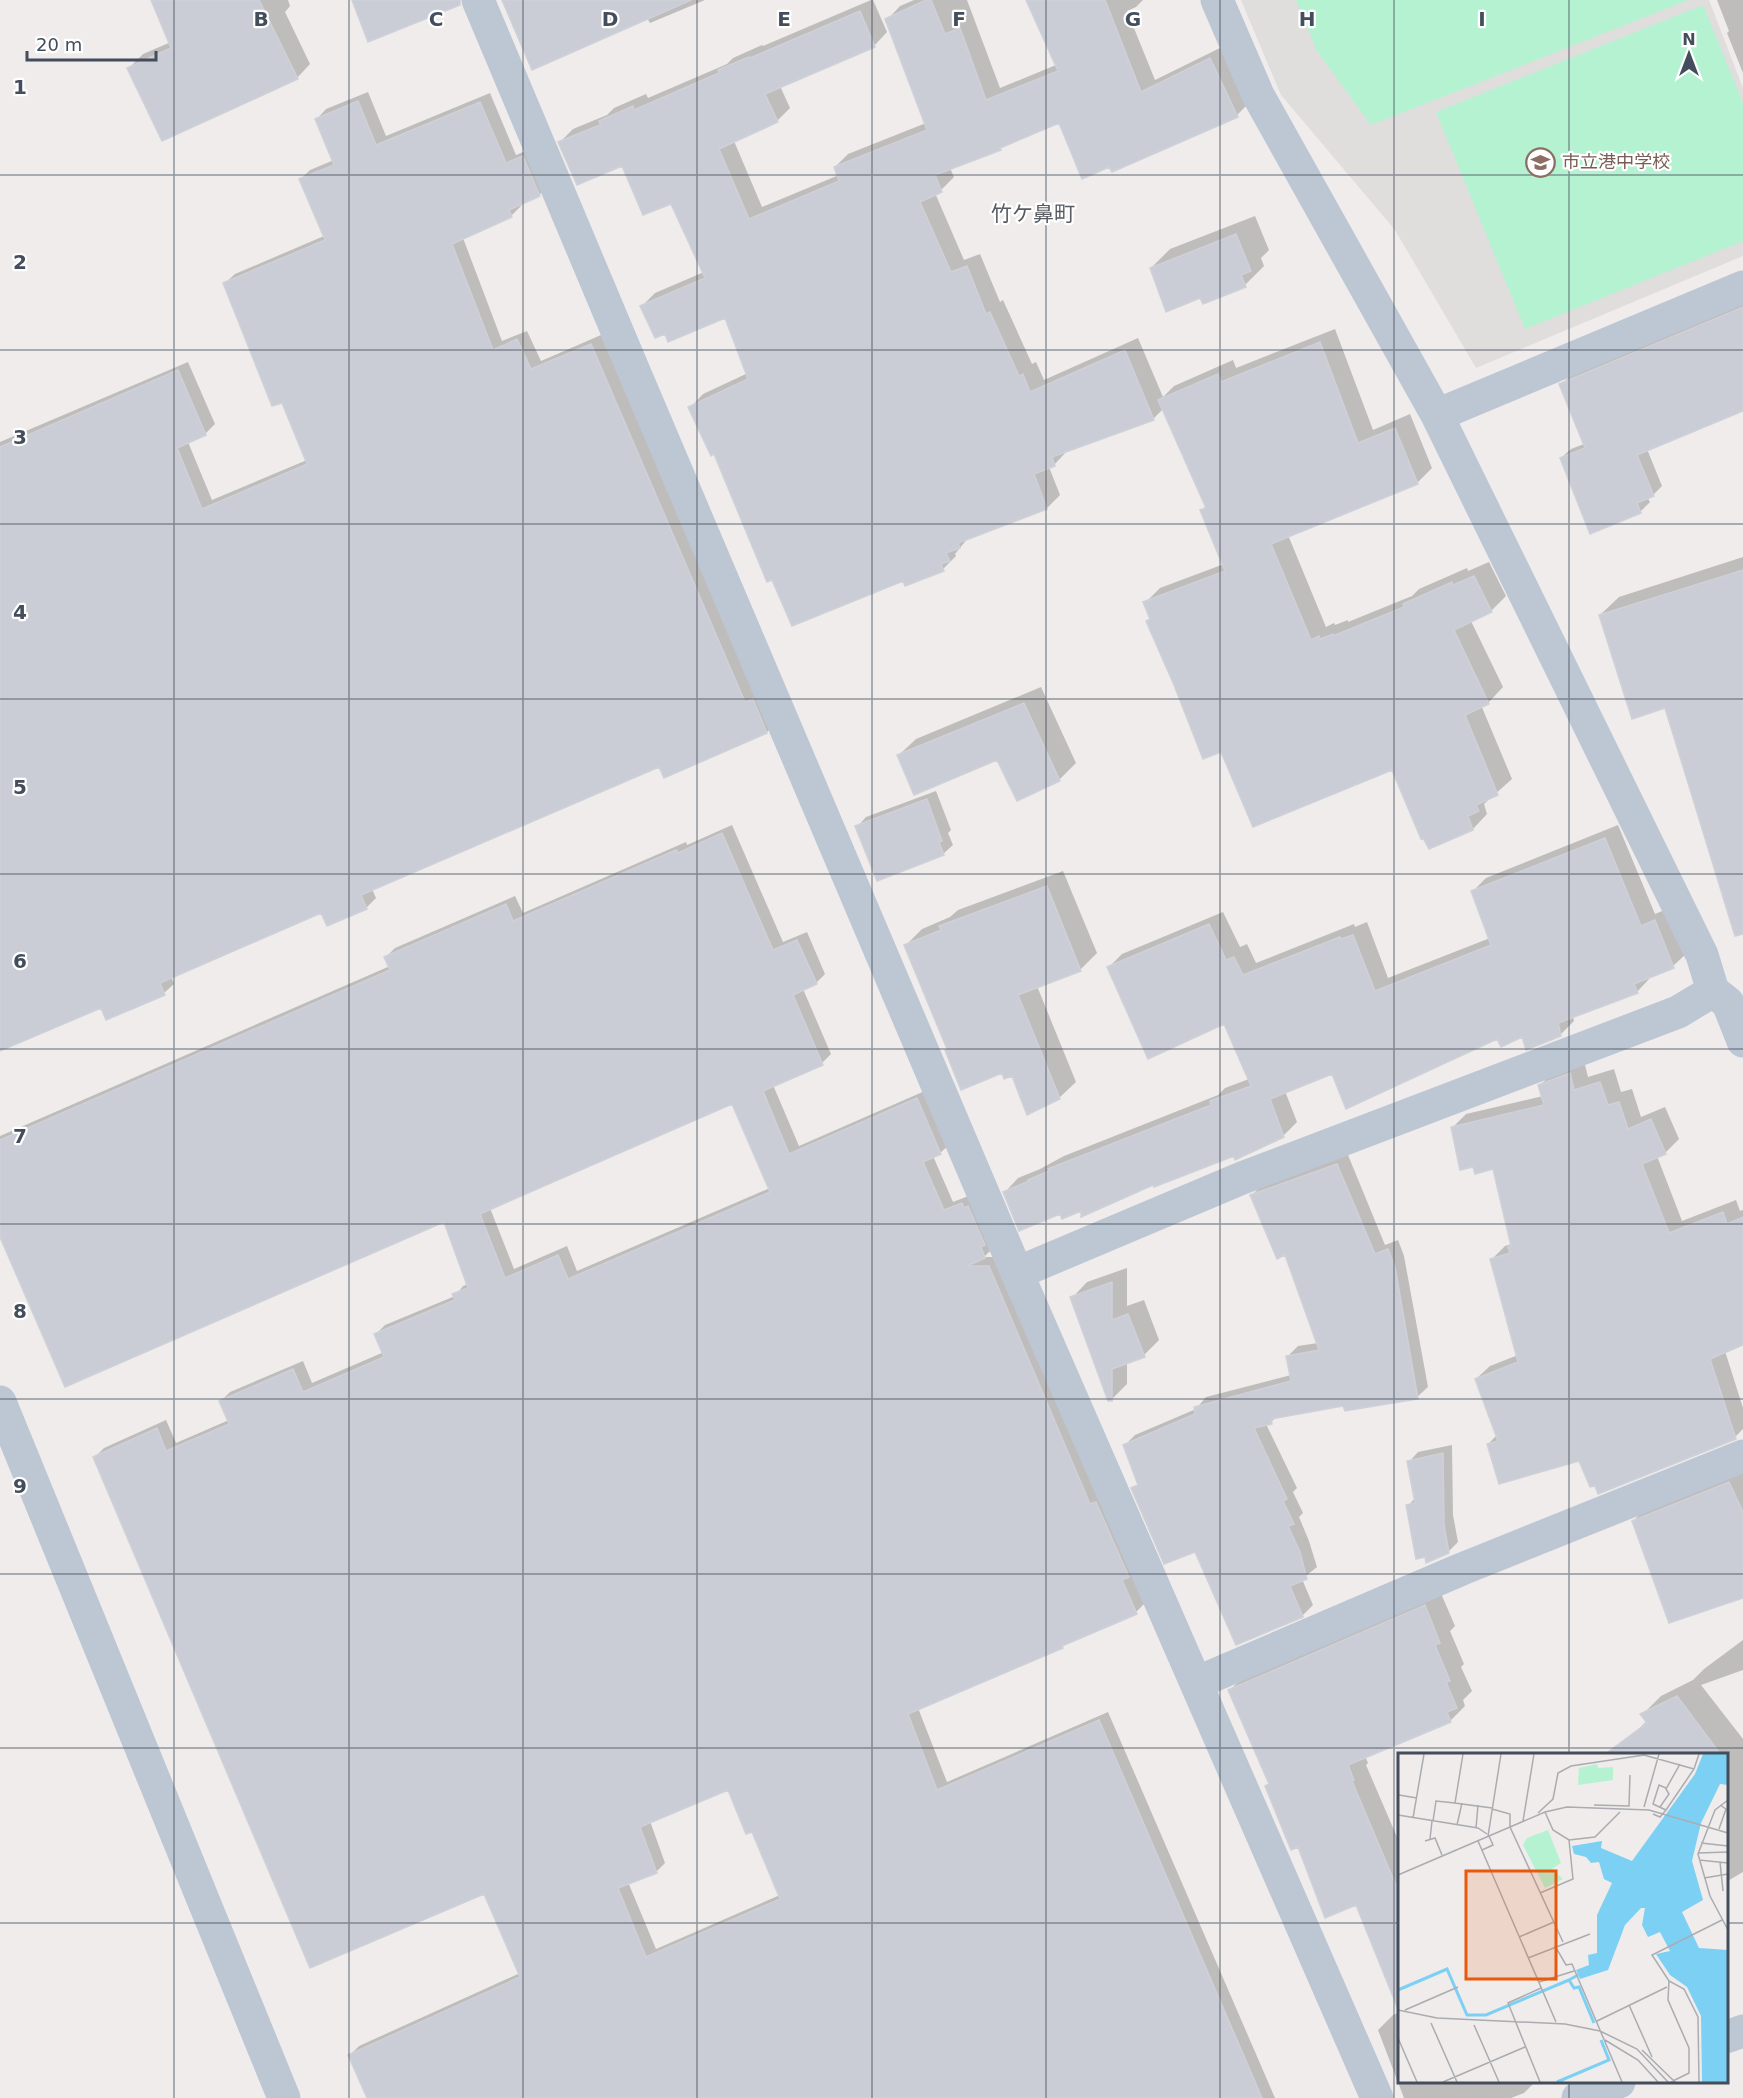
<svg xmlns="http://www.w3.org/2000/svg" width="1743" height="2098" viewBox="0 0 1743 2098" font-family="'DejaVu Sans','Noto Sans JP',sans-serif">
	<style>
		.education { fill: #e0dddd }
		.green { fill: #b4f2d2 }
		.shadow { fill: #0003; fill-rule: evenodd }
		.building { fill: #cacdd5; stroke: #cfd1d8; stroke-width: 1.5; fill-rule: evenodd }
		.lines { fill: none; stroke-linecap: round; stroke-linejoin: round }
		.minor { stroke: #bdc7d3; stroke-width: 33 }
		.grid { fill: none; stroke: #434d5b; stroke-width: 1.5; stroke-opacity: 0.55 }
		.labels { text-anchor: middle; stroke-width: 4.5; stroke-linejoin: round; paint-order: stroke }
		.education-label { font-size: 18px; fill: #785e54; stroke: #fff; text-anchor: start }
		.quarter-label { font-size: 21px; fill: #585b61; stroke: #fff }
		.inset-river { fill: none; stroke: #7cd0f4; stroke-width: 3 }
		.inset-road { fill: none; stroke: #aaacb1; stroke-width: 1.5 }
		.view { fill: #e8590c; fill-opacity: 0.15; stroke: #e8590c; stroke-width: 3 }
		.inset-edge { fill: none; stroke: #434d5b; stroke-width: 3 }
		.grid-label { font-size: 20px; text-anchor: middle; font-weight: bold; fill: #434d5b; stroke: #fff; stroke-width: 4.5; stroke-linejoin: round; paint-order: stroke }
	</style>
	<rect width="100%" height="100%" fill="#efeceb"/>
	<!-- education -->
	<path class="education" d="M1241,0h468l34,88v168l-267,112 -81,-138 -114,-135z"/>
	<!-- green -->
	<path class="green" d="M1296,0h392l-317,125 -54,-74z
		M1703,5l40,98v138l-218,88 -89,-217z"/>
	<!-- shadow -->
	<path class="shadow" d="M153,0h135l2,6 -5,6 25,52 -13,14 -168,-10 14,-14 28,-12z
		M558,0h147l-55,23 -3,-5z
		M871,0h2l14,32 -13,14 -94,40 10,22 -13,13 -43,20 28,66 77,-32 -4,-8 13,-13 78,-31 -39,-103 13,-14 14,-6h53l33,88 56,-23 -28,-65h115l-7,7 -9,4 28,69 69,-34 26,56 -13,13 -127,50 -50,-44 -60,27 -50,20 4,9 -13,13 -6,3 29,67 16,-6 20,48 3,-2 29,64 4,-2 8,18 94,-42 25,59 11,-11 59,-26 3,8 99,-39 38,101 37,-16 22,54 -15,15 -129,52 38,92 8,-4 1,2 13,-5v2l64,-26 7,-7 48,-21 1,3 21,-9 17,34 -15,15 -20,10 32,66 -14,15 -8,3 31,74 -28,25 3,10 -14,15 -44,18 -36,-79 -171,-18 -74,-129 3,-3 -6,-15 15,-15 64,-24 -22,-54 4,-4 -43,-97 -10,10 -86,32 -13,14 -5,2 11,28 -13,13 -79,30 -13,16 1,2 -13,13 -39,10 -189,-127 -25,-44 13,-14 45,-21 -22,-57 -61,17 -23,-27 13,-13 49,-21 -33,-70 -48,-38 -63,-22 13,-13 34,-14 7,-7 32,-14 2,4 79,-34 6,-6 29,-13 1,1z
		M1717,0h26v73l-16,-40 2,-2z
		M368,92l18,44 104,-43 26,62 17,-7 16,37 -10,10 -20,8 2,3 -10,10 -48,22 39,103 25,-10 14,30 60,-26 154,358 21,30 -9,9 -107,33 -288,124 4,9 -10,10 -45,3 -150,65 3,8 -10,9 -57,25 -5,-12 -102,43v-607l188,-80 27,62 -10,10 -17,8 24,58 95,-40 -24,-59 -58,-118 10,-9 89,-38 -23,-57 9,-9 24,-10 -17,-41 9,-10z
		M1255,216l14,34 -8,8 3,8 -19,19 -44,11 -50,-28 19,-19z
		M1743,302v108l-96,39 15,37 -9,9 -6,2 3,5 -10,10 -79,-54 10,-9 13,-5 -23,-59 9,-9z
		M1743,557v342l-77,-192 -66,-92 19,-18z
		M1041,687l35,76 -16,16 -43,20 -19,-41 -99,-3 17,-16z
		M936,791l15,39 -3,3 5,12 -10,9 -86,-27 9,-10z
		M732,825l51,117 24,-10 18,42 -9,9 -13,6 28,65 -9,9 -49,22 26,61 128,-56 23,54 -10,9 -7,3 20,46 18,-7 23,52 -10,10h14l147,346 -9,9 -69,30 -5,5 -144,61 29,74 161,-70 167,386h-907l-18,-43 9,-9 161,-73 -35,-81 -390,-435 9,-9 62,-28 10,23 53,-23 -8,-19 9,-9 73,-31 9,22 72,-31 -8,-18 9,-9 70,-29 8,-10 5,-2 -24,-64 -444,13v-97l390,-170 -4,-9 9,-9 120,-52 8,17 163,-71 1,3zM733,1102l37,86 -193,83 -10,-25 -53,23 -24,-61zM729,1788l24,42 27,65 -124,54 -28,-67 28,-10 9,-9 -15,-42z
		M1618,825l37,89 14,-6 18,45 -14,13 -24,10 1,2 -13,14 -64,24 1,5 -14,14 -62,2 -165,35 -48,19 12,31 -14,14 -201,72 -21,4 -56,-20 13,-14 22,-9 24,-13 154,-61 7,-7 24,-9 -24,-57 -117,-54 14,-14 101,-42 17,35 7,-3 9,19 98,-39 1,3 12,-5 21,56 102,-40 -17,-47 13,-13z
		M1063,871l34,82 -17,17 -43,16 39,96 -17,16 -46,-24 -65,-25 -42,-104 16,-16 28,-12 8,-7z
		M1584,1061l4,16 26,-8 7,23 11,-3 9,28 24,-10 14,32 -14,14 -8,3 25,65 54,-21 4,11 3,-1v134l-18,7 18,57v21l-8,8 -155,22 -92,-15 9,-9 -21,-56 14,-13 28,-11 -26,-96 13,-13 7,-2 -17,-77 -42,-40 13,-13 77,-18 -4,-10 14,-13z
		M1348,1155l37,90 13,-5 6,16 24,131 -11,10 -72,7 -68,12 -6,6 -5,2 31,64 -4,4 10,21 -4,4 10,24 8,26 -15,12 11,26 -10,10 -66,29 -41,-93 -63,-63 6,-5 -14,-38 10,-10 61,-26 10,-12 85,-22 -3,-19 10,-10 20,-3 -32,-90 -34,-58 10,-10z
		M1127,1268v38l17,-6 15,40 -15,15 -17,7v22l-15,15 -40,-101 15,-16z
		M1452,1445l1,70 5,27 -10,10 -40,-46 7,-8 -6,-36 9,-10z
		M1743,1469v128l-110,-76 14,-14z
		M1440,1591l15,35 -5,5 14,33 -3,3 11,24 -9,9 2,6 -15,15 -85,35 3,7 -2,2 34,79v165l-43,-106 -58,-58 -32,-59 3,-3 -40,-93 15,-15z
		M1743,1640v30l-42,15 42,54v133l-17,10v-128h-95v-18l16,-15 -5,-6 19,-19 32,-16 11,-11z
		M1400,2012v70h135l-11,11 -13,5h-107l-26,-68 15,-15z"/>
	<!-- building -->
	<path class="building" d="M151,0h108l39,79 -136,62 -35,-73 44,-20z
		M352,0h108v5l-92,37z
		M502,0h189l-159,70z
		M926,0h5l14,34 15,-6 26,72 72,-29 -32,-71h79l36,92 69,-34 28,59 -126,55 -3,-5 -27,12 -23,-56 -59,25 1,2 -66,25 7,17 -22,10 31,70 16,-6 19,48 4,-2 29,64 4,-2 7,18 95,-42 29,70 -102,37 3,9 -21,8 13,35 -89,34 2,5 -14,5 4,8 -9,3 3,7 -39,15 -2,-5 -111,45 -20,-46 -5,2 -53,-128 -3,2 -23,-49 60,-28 -23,-61 -57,24 -3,-8 -10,4 -15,-32 65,-28 -34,-74 -28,11 -21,-49 -45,19 -19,-43 42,-17 -1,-4 34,-15 1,4 85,-37 -1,-3 31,-13 1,1 110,-47 15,36 -110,47 13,28 -59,27 30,70 90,-38 -5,-14 93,-37 -42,-111z
		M358,101l18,44 104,-43 26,61 17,-7 17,40 -31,14 3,7 -60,27 41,106 24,-11 14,30 60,-25 154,358 8,-3 14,34 -103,45 -5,-11 -298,128 6,14 -40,17 -6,-13 -161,70 5,12 -59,25 -5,-12 -101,43v-604l178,-77 28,65 -29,13 25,61 105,-45 -25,-61 -10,3 -49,-123 102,-43 -26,-61 35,-14 -19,-46z
		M1236,234l15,37 -10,4 5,12 -43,17 -3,-6 -34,14 -16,-44z
		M1743,307v104l-106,44 17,41 -17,7 4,10 -51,21 -30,-76 25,-10 -26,-64z
		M1320,342l38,101 37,-15 23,56 -147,60 40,96 8,-4 1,3 13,-5v2l71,-29 -1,-3 49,-22 1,3 21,-9 18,36 -38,18 35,74 -24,11 33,80 -22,10 3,6 -11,5 5,14 -44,19 -6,-11 -2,1 -29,-69 -139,57 -32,-75 -18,7 -29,-74 -28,-64 4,-2 -7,-17 82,-31 -25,-61 6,-2 -48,-108 60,-26 3,8z
		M1743,570v364l-8,2 -70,-228 -33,11 -33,-104z
		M1024,703l36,78 -43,20 -20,-41 -83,35 -17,-40z
		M927,799l15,42 -3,1 5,13 -67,26 -22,-55z
		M722,833l51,117 24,-10 20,44 -24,11 30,70 -60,26 26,63 128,-56 24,56 -18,8 21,48 18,-7 2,5 4,-2 17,39 -4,2 4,11 -18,8h22l101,238 6,-2 33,75 -7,3 15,34 -75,32 1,2 -155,66 29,76 162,-70 163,378h-895l-19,-43 172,-78 -36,-83 -174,74 -217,-511 64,-29 9,23 63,-27 -10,-23 74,-32 10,23 81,-35 -10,-23 81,-34 -3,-6 16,-6 -24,-66 -379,165 -65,-150v-97l390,-170 -6,-13 122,-53 7,17 163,-71 2,3zM732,1104l38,88 -202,87 -10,-24 -53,23 -25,-64zM728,1790l18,44 6,-2 28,67 -134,58 -28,-69 39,-15 -17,-46z
		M1605,838l36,88 14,-6 19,48 -40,16 4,9 -80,30 3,13 -35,14 -4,-13 -21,10 -4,-8 -151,70 -14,-35 -62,25 14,38 -49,23 -1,-4 -80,31 -1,-2 -72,32v-6l-19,8 -2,-5 -41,17 -16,-39 26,-11 -1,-1 21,-9 -1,-2 163,-64 -1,-4 41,-15 -27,-62 -76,35 -41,-92 102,-43 17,36 8,-3 9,18 97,-38 1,2 12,-4 22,56 116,-46 -20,-54z
		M1047,886l34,85 -63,24 42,104 -33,16 -15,-39 -8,3 -2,-6 -41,17 -16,-40 2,-1 -43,-104 37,-15 -2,-4z
		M1570,1073l4,17 26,-8 8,23 11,-3 9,27 23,-10 15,35 -24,10 27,69 54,-21 4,12 16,-7v128l-33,14 26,80 -138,55 -3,-8 -5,1 -11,-26 -80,23 -12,-40 11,-3 -23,-62 43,-17 -28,-103 20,-6 -2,-6 3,-1 -18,-77 -18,5 -2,-7 -13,3 -9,-43 93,-22 -6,-20z
		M1337,1164l38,90 13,-5 7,18 23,132 -73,12 -2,-5 -72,13 1,5 -18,4 33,71 -4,2 11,23 -6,2 12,26 7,27 -17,7 13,31 -67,28 -41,-93 -31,12 -33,-76 7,-3 -15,-40 72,-31 -1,-7 97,-26 -5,-25 33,-6 -34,-95 -8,4 -27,-64z
		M1112,1282v38l16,-6 17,43 -33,12v32h-4l-38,-104z
		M1443,1453l1,72 5,28 -23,10 -1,-6 -9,2 -10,-54 9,-2 -8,-42z
		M1729,1482l14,30v86l-74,25 -37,-102z
		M1425,1605l15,38 -5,2 15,36 -4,1 11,26 -10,4 4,10 -103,43 6,15 -2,1 48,114v113l-2,1 -42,-104 -31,13 -27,-71 -7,3 -26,-64 4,-2 -41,-94z
		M1677,1696l44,59h-117l43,-32 -7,-9z"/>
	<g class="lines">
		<!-- minor -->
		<path class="minor" d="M478,0l155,369 384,904 360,825
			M1217,0l41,95 179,320 265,540 11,36 15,12 15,38
			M1437,415l306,-128
			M1017,1273l225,-95 436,-166 35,-21
			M0,1402l284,696
			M1196,1683l266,-114 281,-113
			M1726,2037l17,-6
			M1578,2098l41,-16"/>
	</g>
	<!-- grid -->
	<path class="grid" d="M174,0v2098M349,0v2098M523,0v2098M697,0v2098M872,0v2098M1046,0v2098M1220,0v2098M1394,0v2098M1569,0v1754M0,175h1743M0,350h1743M0,524h1743M0,699h1743M0,874h1743M0,1049h1743M0,1224h1743M0,1399h1743M0,1574h1743M0,1748h1743M0,1923h1400M1726,1923h17M1569,2082v16"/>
	<!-- icons -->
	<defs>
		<symbol id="school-ring" viewBox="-11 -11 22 22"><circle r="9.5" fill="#fff" stroke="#8d6e63" stroke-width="1.5"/><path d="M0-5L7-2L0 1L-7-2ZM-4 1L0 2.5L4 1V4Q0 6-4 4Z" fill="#8d6e63"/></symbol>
	</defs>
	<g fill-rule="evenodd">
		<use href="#school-ring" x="1524" y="146" width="33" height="33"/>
	</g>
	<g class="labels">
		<!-- education labels -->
		<g class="education-label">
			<text x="1562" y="168">市立港中学校</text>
		</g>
		<!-- quarter labels -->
		<g class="quarter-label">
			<text x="1033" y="221">竹ケ鼻町</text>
		</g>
	</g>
	<!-- overview -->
	<g transform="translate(1398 1753)">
		<rect width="330" height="330" fill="#efeceb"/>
		<path d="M199,11l1,4 15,-1v13l-35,5 1,-17zM150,77l13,33 -9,6 11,10 -18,9 -22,-43 4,-7z" fill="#b4f2d2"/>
		<path d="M305,1h25v31l-8,-1 -19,39 -9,38 11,39 -21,12 17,36 29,2v132h-26l-1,-66 -14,-29 -17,-12 -14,-21 14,-3 -10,-19 -12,5 -6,-12 3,-17h-4l-16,17 -17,45 -28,9 -4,-9 13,-5 -1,-10 9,-2v-38l15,-32 -8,-4 -5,-17 -8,1 -5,-6 -12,-3 -2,-8 30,-5 -1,7 31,13 63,-87z" fill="#7cd0f4"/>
		<path class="inset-river" d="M180,222l-9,5 5,8 5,-1 15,36M0,237l49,-21 20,46h19l83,-35M159,329l52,-22 -8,-20"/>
		<path class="inset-road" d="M65,1l-8,49 37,5M1,42l18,3M330,47l-13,10 -17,44 12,42 18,34M196,52l35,1 1,-31M246,54l15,-53M262,54l9,-13 -3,-5 14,-25M94,56l18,5v13l53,115M268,57l-13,-6 6,-19 7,3M147,59l8,18 16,10 26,-3 25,-25M140,60l15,-14 5,-26 13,-7 73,-11 50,14M255,61l7,3 6,-7 28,-41 5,-15M0,62l80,13 9,6M15,65l11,-64M35,68l3,-20 19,2M125,68l11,-67M59,72l5,-22M78,75l2,-23M321,76l7,-20 -6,-4M90,83l13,-82M32,86l2,-18M27,88l10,-3 7,17M80,88l78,181M303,90l27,3M84,97l11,-5 -4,-9M300,100l30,-1M301,107l29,3M322,109l3,29M0,122l147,-63 22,-5 82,3 79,23M306,125l24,-4M142,140l33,-14 -4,-39M121,184l35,-15M157,193l11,19 6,-1 50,118M130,205l62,-24M271,228l-1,19 21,48v25l-18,9M141,229l35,-11M231,252l23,52M0,257l39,8 128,6 35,7 37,18 31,33M7,257l53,-23M199,268l70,-34M33,270l26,59M76,272l25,57M0,285l19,44M207,287l33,20 20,22M244,297l33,32M45,329l82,-35M142,329l-32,-79 33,-15M301,329l-1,-65 -14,-28 -15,-8 -17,-26 70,-35"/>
		<path class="view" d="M68,118h90v108h-90z"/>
		<rect width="330" height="330" class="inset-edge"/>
	</g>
	<g class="grid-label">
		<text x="261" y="26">B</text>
		<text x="436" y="26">C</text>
		<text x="610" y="26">D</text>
		<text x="784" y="26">E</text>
		<text x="959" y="26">F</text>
		<text x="1133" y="26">G</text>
		<text x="1307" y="26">H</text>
		<text x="1482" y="26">I</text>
		<text x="20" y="94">1</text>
		<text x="20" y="269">2</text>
		<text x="20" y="444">3</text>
		<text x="20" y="619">4</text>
		<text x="20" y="794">5</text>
		<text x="20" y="968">6</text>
		<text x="20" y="1143">7</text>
		<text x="20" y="1318">8</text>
		<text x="20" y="1493">9</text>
	</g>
	<!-- north arrow -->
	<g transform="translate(1689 54)" stroke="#ffffff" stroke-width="4.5" paint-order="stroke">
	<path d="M0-4.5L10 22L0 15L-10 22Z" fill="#434d5b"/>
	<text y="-9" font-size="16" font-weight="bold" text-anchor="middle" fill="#434d5b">N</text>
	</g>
	<!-- scale -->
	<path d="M27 51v9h129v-9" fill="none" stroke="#434d5b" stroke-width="3"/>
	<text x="36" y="51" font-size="18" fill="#434d5b" stroke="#ffffff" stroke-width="4.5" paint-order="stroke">20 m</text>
</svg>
